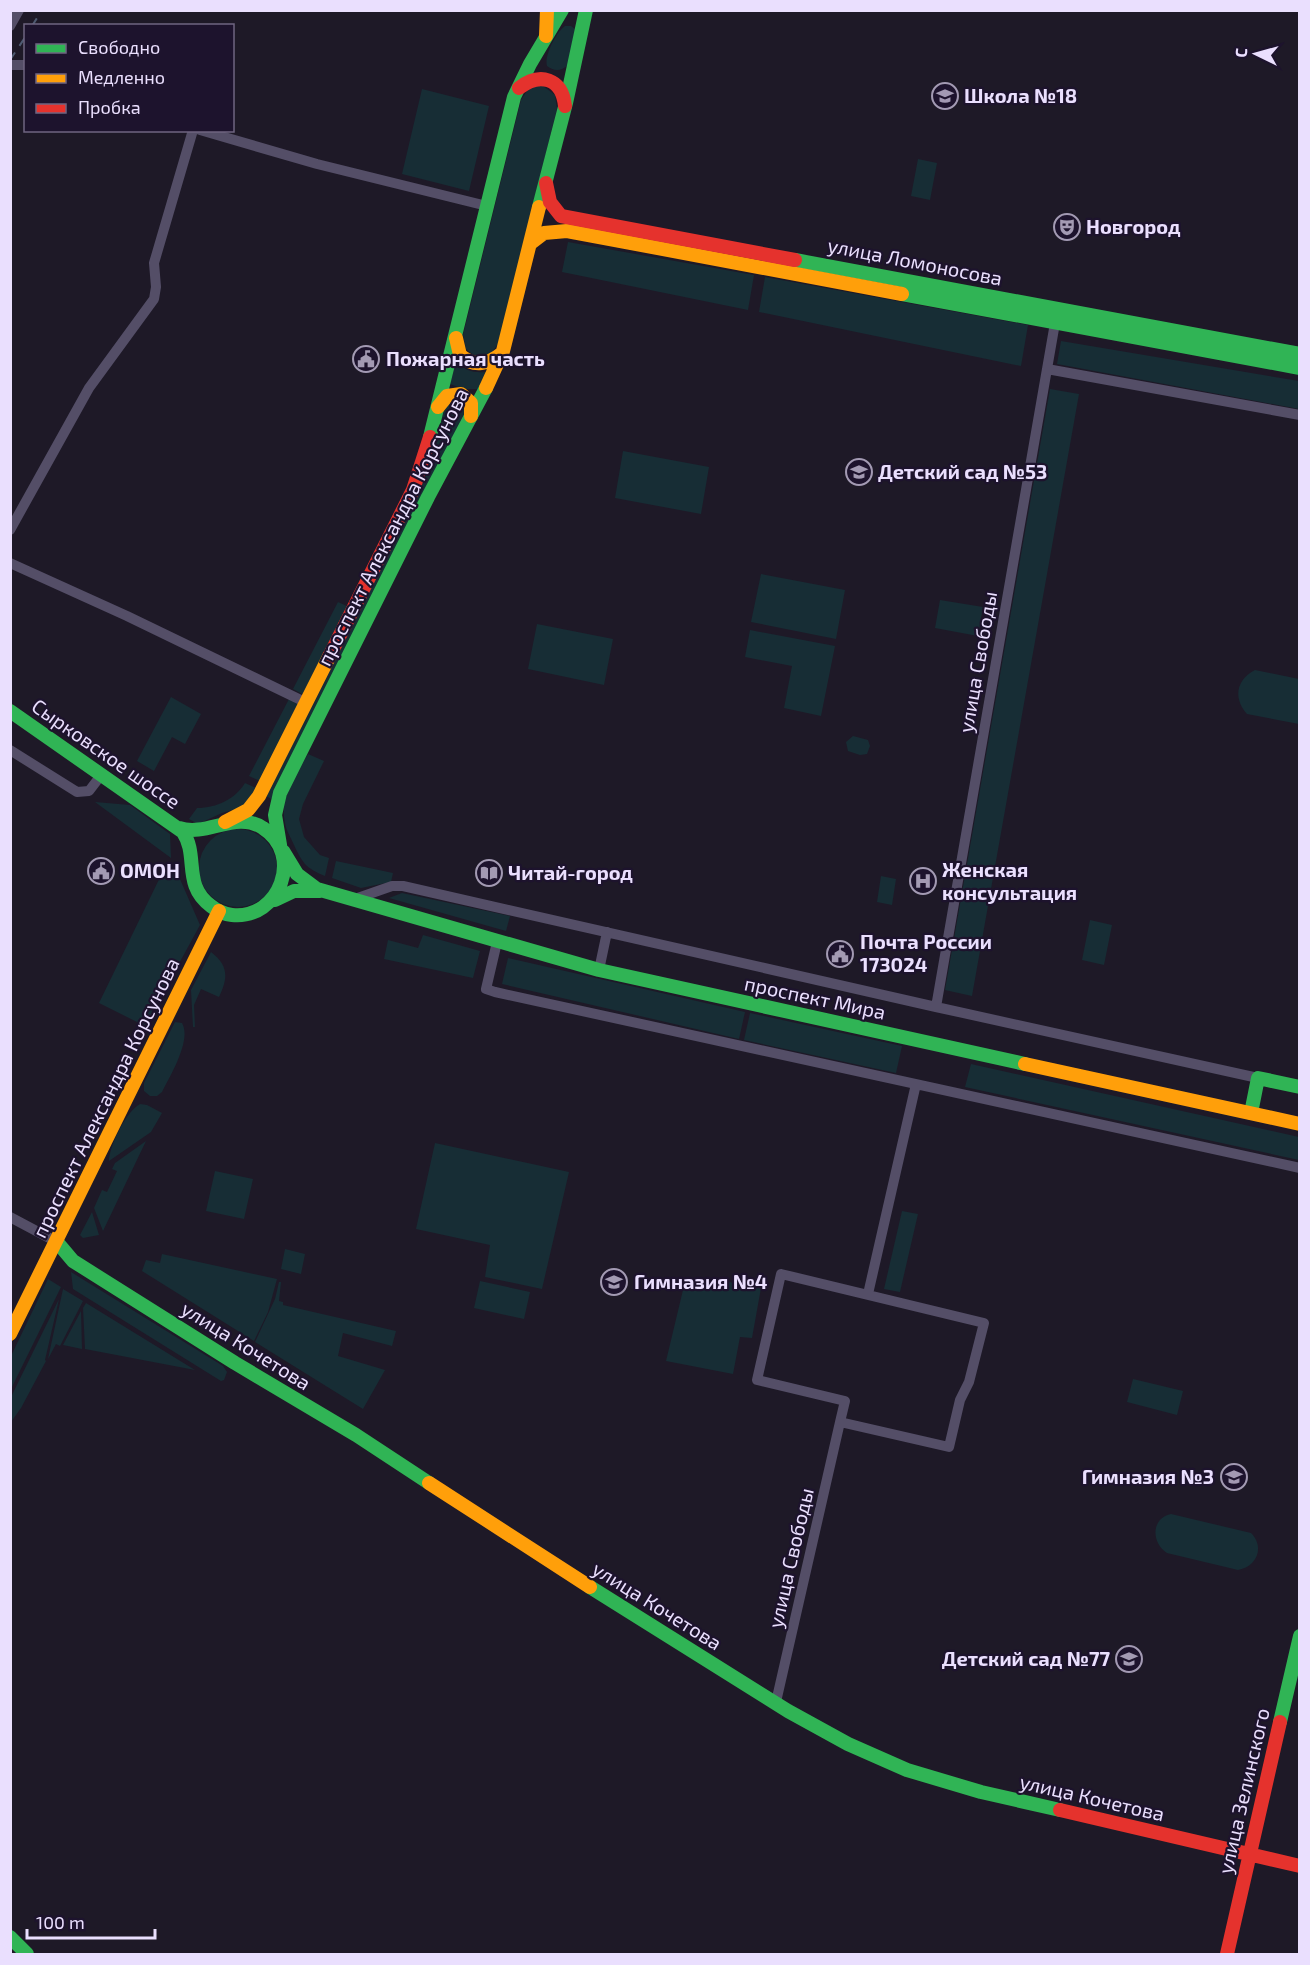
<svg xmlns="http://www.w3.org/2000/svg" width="1310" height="1965" viewBox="0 0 1310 1965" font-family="'Exo 2',sans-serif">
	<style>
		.green { fill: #172d35 }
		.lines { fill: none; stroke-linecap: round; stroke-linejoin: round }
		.street { stroke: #544e67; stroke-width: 10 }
		.fast { stroke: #30b455; stroke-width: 14 }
		.slow { stroke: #ff9f0a; stroke-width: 14 }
		.jam { stroke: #e5322d; stroke-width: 14 }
		.rail { stroke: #4e5a71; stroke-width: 2; stroke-dasharray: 9 8; stroke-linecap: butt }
		.labels { text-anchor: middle; stroke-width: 4.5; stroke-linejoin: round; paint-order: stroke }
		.poi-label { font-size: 20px; font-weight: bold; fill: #eadffe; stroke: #1d132d; text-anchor: start }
		.street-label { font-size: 20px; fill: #eadffe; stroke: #1d132d }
	</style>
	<rect width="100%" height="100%" fill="#1e1927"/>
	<!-- green -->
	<path class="green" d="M565,26h6l4,3 -7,36c-7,6 -13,7 -21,1 -3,-10 9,-34 18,-40z
		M536,86h7l12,9 2,14 -59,235 -8,11 -14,2 -10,-8 -3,-14 58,-235 8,-12z
		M422,89l67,17 -20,85 -67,-17z
		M918,159l19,4 -7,37 -19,-4z
		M568,242l186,33 -6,35 -186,-38z
		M765,277l263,48 -7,41 -262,-54z
		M1061,341l238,40v28l-242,-45z
		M456,360c8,11 17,13 31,12l-9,17h-14l-14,-5z
		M1050,389l29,5 -107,602 -27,-6z
		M455,398l12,12 -196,389 -6,-4 159,-315 10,-29 11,-45z
		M623,451l86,16 -8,47 -86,-16z
		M761,574l84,16 -9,49 -85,-17z
		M940,600l43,7 -5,29 -43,-8z
		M338,602l11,5 -45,88 -11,-6z
		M537,624l76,15 -9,46 -76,-16z
		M750,630l85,16 -14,70 -37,-8 8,-42 -47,-9z
		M1255,670l44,9v45l-52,-10c-14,-16 -11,-34 8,-44z
		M171,697l30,17 -16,30 -13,-7 -18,34 -17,-10z
		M289,699l10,6 -39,76 -11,-5z
		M853,736l15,4 2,6 -3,8 -7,1 -12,-4 -2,-9z
		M308,754l16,7 -21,43 -4,15 5,18 16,18 9,3 -4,18c-19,-8 -22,-12 -31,-31 -3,-7 -8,-15 -9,-22 -6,-25 11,-49 23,-69z
		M245,783l13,6 -11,17 -25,7 -24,11 -9,-5 8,-11c20,0 38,-9 48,-25z
		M95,802l35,3 40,29 1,24z
		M199 868a39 39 0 1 1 78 0a39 39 0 1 1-78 0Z
		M336,861l57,12 -2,9 -30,6 -29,-10z
		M166,865l10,5 24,55 -55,101 -46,-23z
		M881,876l15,3 -4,26 -15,-3z
		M402,893l108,23 -4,15 -117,-33z
		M1090,920l22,5 -8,40 -22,-5z
		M423,935l57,16 -7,27 -89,-19 4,-19 30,8z
		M211,952c18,14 17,26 8,45l-18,-8 -7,16 1,22h-2l-2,-37z
		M508,958l237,54 -6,27 -237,-55z
		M750,1013l152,33 -6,27 -152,-33z
		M175,1022l7,1c10,17 -12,53 -20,69l-5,4h-7l-6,-5v-8z
		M971,1064l328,73v23l-334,-73z
		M140,1104l7,1 15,8 -11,19 -42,29c0,-14 17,-50 31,-57z
		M146,1141l-43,90 -9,-23 8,-18 5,2 10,-21 -5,-2 3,-6z
		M435,1143l134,29 -27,117 -57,-12 5,-32 -74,-16z
		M215,1171l38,8 -9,40 -38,-8z
		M902,1211l16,3 -18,78 -16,-3z
		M92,1212l7,23 -16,3 -3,-3z
		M285,1249l20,5 -4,20 -20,-5z
		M162,1254l115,25 -9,33 -14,29 -112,-70 4,-11 14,3z
		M71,1272l152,94 4,6 -3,8 -3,1 -148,-92z
		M708,1278l53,10 -9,50 -12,-1 -7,37 -67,-13 17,-71z
		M48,1279l13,8 -50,102v-33z
		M480,1281l50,11 -6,27 -50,-11z
		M279,1282h2l-2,19 4,1v3l113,26 -4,15 -49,-13 -5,23 47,14 -22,39 -108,-67 20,-43z
		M63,1289l20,12 -23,45 -4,-2 -8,15z
		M59,1299l-14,61 1,1 -25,47 -10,14v-25z
		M86,1303l109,67 -110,-21 -2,-41z
		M81,1311l1,38 -19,-4z
		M1133,1379l50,12 -6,24 -50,-13z
		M1171,1514l80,19c14,14 6,34 -13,37l-71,-17c-16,-10 -16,-35 4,-39z"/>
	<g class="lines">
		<!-- street -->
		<path class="street" d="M10,26l9,-16
			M10,65h16
			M200,130l117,34 170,42
			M1047,369l253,46
			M10,530l79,-142 65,-89 2,-12 -2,-24 39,-133
			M10,563l117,53 180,87
			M10,750l67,42 12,-1 13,-17
			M352,900l40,-14h11l533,121 322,71
			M497,942l-11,47 9,3 805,176
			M599,970l8,-38
			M936,1007l119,-684
			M10,1217l47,25
			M868,1294l48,-210
			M776,1702l64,-280 5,-21 -88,-21 24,-106 203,49 -15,59 -9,18 -11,47 -109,-25"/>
		<!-- fast -->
		<path class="fast" d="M539,207l27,-104 20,-93
			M795,260l505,94
			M902,294l398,74
			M430,437l84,-340 16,-33 32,-54
			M10,711l173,121c16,24 -1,53 28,74 6,5 13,8 21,9 48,5 72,-61 31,-87 -27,-18 -55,9 -84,0
			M280,845l-5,-30 5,-22 148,-296 58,-109
			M283,851l14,23 20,15 282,81 426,94
			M275,900l19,-9h26
			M1251,1113l7,-35 42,9
			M57,1242l16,19 162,102 121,72 73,48
			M590,1587l198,124 60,33 59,26 74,22 79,18
			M1280,1722l20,-86
			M10,1937l17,17"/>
		<!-- slow -->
		<path class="slow" d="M546,36l1,-26
			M531,243l13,-10 23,-2 335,63
			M456,338l4,17c14,13 29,9 42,-2
			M486,388l17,-37 36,-144
			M438,407l9,-11 14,-2 10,9v13
			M225,822l23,-12 11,-14 70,-139
			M1025,1064l275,60
			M10,1334l209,-423
			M429,1483l161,104"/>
		<!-- jam -->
		<path class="jam" d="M519,88c21,-16 43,-10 46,18
			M546,183l4,19 11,14 234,44
			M329,657l84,-167 17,-53
			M1060,1810l240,56
			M1227,1954l53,-232"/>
		<!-- rail -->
		<path class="rail" d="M32,26l10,-16
			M10,60l16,-24"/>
	</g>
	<!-- icons -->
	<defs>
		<symbol id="school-ring" viewBox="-11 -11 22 22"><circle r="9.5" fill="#1d132d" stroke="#a39ab3" stroke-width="1.5"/><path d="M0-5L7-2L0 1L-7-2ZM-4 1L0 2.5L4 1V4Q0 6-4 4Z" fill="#a39ab3"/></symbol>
		<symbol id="theatre-ring" viewBox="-11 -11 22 22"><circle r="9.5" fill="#1d132d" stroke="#a39ab3" stroke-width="1.5"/><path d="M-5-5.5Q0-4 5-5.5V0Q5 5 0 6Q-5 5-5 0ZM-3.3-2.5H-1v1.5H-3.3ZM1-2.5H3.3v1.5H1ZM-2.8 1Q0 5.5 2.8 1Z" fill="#a39ab3"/></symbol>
		<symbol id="civic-ring" viewBox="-11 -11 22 22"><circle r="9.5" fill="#1d132d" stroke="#a39ab3" stroke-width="1.5"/><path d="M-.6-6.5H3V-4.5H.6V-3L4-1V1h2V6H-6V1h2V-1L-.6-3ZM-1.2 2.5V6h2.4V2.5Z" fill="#a39ab3"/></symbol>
		<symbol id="library-ring" viewBox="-11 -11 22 22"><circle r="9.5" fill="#1d132d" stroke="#a39ab3" stroke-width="1.5"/><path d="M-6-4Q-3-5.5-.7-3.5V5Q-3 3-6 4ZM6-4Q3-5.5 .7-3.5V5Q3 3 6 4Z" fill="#a39ab3"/></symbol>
		<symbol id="hospital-ring" viewBox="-11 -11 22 22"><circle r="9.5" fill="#1d132d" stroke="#a39ab3" stroke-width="1.5"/><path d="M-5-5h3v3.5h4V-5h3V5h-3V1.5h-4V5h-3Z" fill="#a39ab3"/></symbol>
	</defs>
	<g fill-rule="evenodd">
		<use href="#school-ring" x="930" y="81" width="30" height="30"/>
		<use href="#theatre-ring" x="1052" y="212" width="30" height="30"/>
		<use href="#civic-ring" x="351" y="344" width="30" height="30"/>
		<use href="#school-ring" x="844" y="457" width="30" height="30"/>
		<use href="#civic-ring" x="86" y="856" width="30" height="30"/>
		<use href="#library-ring" x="474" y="858" width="30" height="30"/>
		<use href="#hospital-ring" x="908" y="866" width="30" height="30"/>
		<use href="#civic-ring" x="825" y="939" width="30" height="30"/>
		<use href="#school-ring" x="599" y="1267" width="30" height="30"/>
		<use href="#school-ring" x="1219" y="1462" width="30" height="30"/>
		<use href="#school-ring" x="1114" y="1644" width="30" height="30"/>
	</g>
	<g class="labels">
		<!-- poi labels -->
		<g class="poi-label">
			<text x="964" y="103">Школа №18</text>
			<text x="1086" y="234">Новгород</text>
			<text x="386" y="366">Пожарная часть</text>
			<text x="878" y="479">Детский сад №53</text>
			<text x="942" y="877">Женская<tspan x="942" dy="23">консультация</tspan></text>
			<text x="120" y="878">ОМОН</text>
			<text x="508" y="880">Читай-город</text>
			<text x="860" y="949">Почта России<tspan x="860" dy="23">173024</tspan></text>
			<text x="634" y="1289">Гимназия №4</text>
			<text x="1214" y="1484" text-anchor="end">Гимназия №3</text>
			<text x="1110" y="1666" text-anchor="end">Детский сад №77</text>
		</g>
		<!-- street labels -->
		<g class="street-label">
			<text transform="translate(915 262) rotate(11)" y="7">улица Ломоносова</text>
			<text transform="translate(393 527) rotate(-63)" y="7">проспект Александра Корсунова</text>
			<text transform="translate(978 662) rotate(-80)" y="7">улица Свободы</text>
			<text transform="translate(106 754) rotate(35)" y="7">Сырковское шоссе</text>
			<text transform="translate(815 998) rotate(12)" y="7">проспект Мира</text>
			<text transform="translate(106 1098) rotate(-64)" y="7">проспект Александра Корсунова</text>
			<text transform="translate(246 1346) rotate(32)" y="7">улица Кочетова</text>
			<text transform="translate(791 1558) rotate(-77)" y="7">улица Свободы</text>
			<text transform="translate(657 1606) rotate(32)" y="7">улица Кочетова</text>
			<text transform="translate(1244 1791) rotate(-77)" y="7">улица Зелинского</text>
			<text transform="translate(1092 1798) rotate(13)" y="7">улица Кочетова</text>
		</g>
	</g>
	<!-- border -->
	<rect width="1310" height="1965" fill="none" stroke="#eadffe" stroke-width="24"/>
	<!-- legend -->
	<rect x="24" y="24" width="210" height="108" fill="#1d132d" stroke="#6f6581" stroke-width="1.5"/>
	<rect x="36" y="44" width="30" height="9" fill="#30b455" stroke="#6f6581" stroke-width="1.5"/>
	<text x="78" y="54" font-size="18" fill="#eadffe">Свободно</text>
	<rect x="36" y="74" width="30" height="9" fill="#ff9f0a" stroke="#6f6581" stroke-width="1.5"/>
	<text x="78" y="84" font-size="18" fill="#eadffe">Медленно</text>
	<rect x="36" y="104" width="30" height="9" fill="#e5322d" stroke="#6f6581" stroke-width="1.5"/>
	<text x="78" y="114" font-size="18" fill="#eadffe">Пробка</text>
	<!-- north arrow -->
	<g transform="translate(1256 54) rotate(275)" stroke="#1d132d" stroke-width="4.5" paint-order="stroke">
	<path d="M0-4.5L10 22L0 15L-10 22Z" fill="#eadffe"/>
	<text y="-9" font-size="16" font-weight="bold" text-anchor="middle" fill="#eadffe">С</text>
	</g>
	<!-- scale -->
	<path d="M27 1929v9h128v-9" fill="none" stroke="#eadffe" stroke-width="3"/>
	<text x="36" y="1929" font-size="18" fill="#eadffe" stroke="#1d132d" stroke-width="4.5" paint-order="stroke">100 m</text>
</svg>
